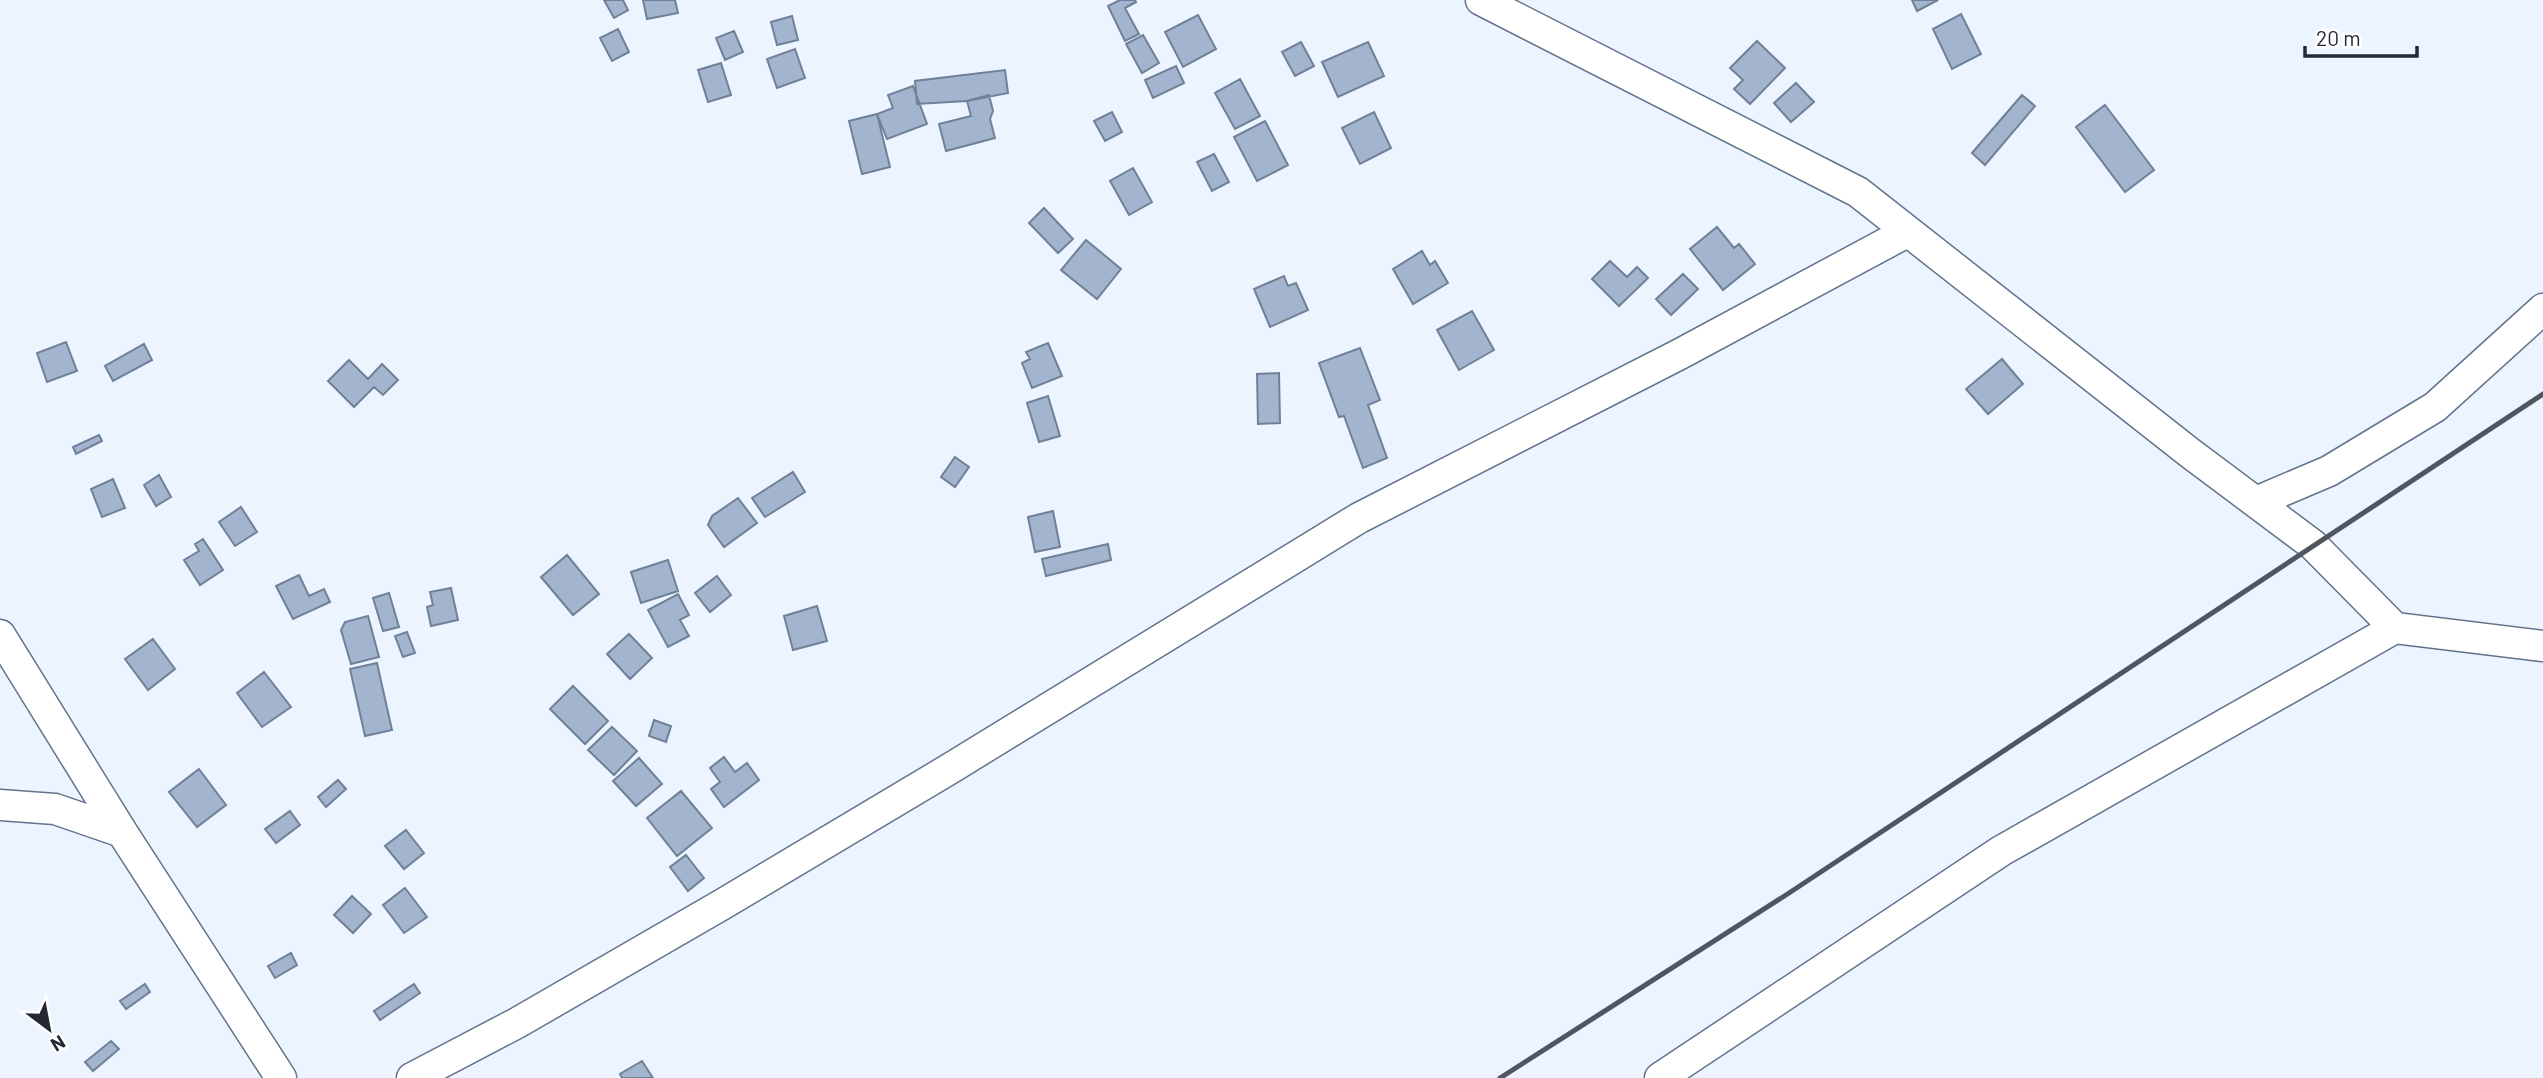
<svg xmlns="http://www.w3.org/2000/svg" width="2543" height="1078" viewBox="0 0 2543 1078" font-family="Barlow,sans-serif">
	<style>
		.building { fill: #a3b5ce; stroke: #6f8098; stroke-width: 2 }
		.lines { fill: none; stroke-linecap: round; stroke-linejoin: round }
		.street-casing { stroke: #62738a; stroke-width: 33 }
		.street { stroke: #fff; stroke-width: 30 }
		.rail { stroke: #4f5660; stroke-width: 5 }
	</style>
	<rect width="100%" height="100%" fill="#ecf4ff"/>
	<!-- building -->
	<path class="building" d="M604,0h19l5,10 -14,8z
		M643,0h32l3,13 -31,6z
		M1120,0h15l1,2 -11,6 14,26 -14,7 -17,-35z
		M1912,0h26l-21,11z
		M1961,14l20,40 -29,15 -19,-40z
		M1198,15l18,34 -33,18 -18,-35z
		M792,16l6,24 -21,5 -6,-23z
		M618,29l11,23 -17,9 -12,-23z
		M734,31l9,21 -18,8 -9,-22z
		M1143,35l16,28 -17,10 -16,-29z
		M1757,41l28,27 -35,36 -16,-15 9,-9 -13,-12z
		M1301,42l13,24 -19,10 -13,-24z
		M1368,42l16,34 -46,21 -16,-35z
		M795,49l10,29 -28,10 -10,-29z
		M721,63l10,32 -23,7 -10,-32z
		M1176,66l8,17 -31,15 -8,-18z
		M1005,70l3,23 -41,8 -50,3 -2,-23z
		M1240,79l20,37 -25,13 -20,-36z
		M1796,83l18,19 -23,20 -17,-19z
		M913,86l14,38 -40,15 -10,-25 16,-6 -5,-13z
		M989,95l4,16 -3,8 5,19 -49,13 -7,-27 32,-8 -4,-15z
		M2022,95l13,11 -50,59 -13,-12z
		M2105,105l49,65 -29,22 -49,-65z
		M1112,112l10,20 -17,9 -11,-20z
		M1374,112l17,36 -31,16 -18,-36z
		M877,114l13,53 -28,7 -13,-53z
		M1265,121l23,44 -31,16 -23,-44z
		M1214,154l15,28 -17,9 -15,-29z
		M1133,168l19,34 -23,13 -19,-34z
		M1044,208l29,31 -15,14 -29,-30z
		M1717,227l17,21 5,-4 16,20 -32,26 -33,-41z
		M1086,240l35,29 -24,30 -36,-29z
		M1422,251l8,14 5,-4 13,22 -35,21 -20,-35z
		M1610,261l17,16 10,-10 11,11 -29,28 -27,-27z
		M1683,274l15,15 -27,26 -15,-16z
		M1284,276l4,10 8,-3 12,27 -38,17 -16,-38z
		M1472,311l22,39 -35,20 -22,-40z
		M66,342l11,29 -30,11 -10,-29z
		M1048,343l14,33 -30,12 -10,-25 8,-4 -4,-7z
		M144,344l8,16 -39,21 -8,-15z
		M1360,348l20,52 -12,5 19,53 -24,10 -19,-52 -5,1 -20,-54z
		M2002,359l21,25 -35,30 -22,-25z
		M349,360l19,19 14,-15 16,16 -15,15 -9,-8 -20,20 -26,-26z
		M1279,373l1,50 -22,1 -1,-50z
		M1048,396l12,40 -21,6 -12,-39z
		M99,435l3,6 -26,13 -3,-7z
		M955,457l14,10 -14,20 -14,-10z
		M793,472l12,20 -40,25 -13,-19z
		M159,475l12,22 -15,9 -12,-21z
		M113,479l12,29 -23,9 -11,-28z
		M738,498l19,25 -33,24 -16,-22 4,-9z
		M241,507l16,25 -22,14 -16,-24z
		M1053,511l7,36 -25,5 -7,-35z
		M203,539l20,31 -23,15 -16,-25 15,-9 -4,-7z
		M1108,544l3,16 -65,16 -4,-17z
		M567,555l32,39 -26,21 -32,-38z
		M668,560l10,31 -37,12 -10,-31z
		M299,575l10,21 15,-7 6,13 -37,17 -17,-33z
		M717,576l14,19 -21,17 -15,-19z
		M451,588l7,32 -27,6 -4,-19 6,-2 -3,-13z
		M389,593l10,34 -16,4 -10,-33z
		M678,594l11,21 -9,5 9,16 -21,11 -20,-37z
		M817,606l10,35 -34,9 -9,-34z
		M368,616l11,41 -28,7 -10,-34 4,-8z
		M407,632l8,21 -12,4 -8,-21z
		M629,634l23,24 -22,21 -23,-25z
		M153,639l22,30 -27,21 -23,-31z
		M377,663l15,67 -27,6 -15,-67z
		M264,672l27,35 -29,20 -25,-34z
		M573,686l35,35 -23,23 -35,-35z
		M654,720l17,6 -5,16 -17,-6z
		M612,727l25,24 -23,24 -26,-25z
		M724,757l11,15 12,-9 12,17 -35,27 -13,-18 9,-7 -10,-14z
		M639,758l23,26 -26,22 -23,-25z
		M199,769l27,36 -29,22 -28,-35z
		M338,780l8,9 -20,18 -8,-10z
		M681,791l31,37 -35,28 -30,-38z
		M290,811l10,14 -24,18 -11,-14z
		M406,830l18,23 -20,16 -19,-23z
		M686,855l18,23 -16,13 -18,-24z
		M405,888l22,29 -23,16 -21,-28z
		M352,896l19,18 -18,19 -19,-18z
		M291,953l6,12 -22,13 -7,-12z
		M145,984l5,8 -24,17 -6,-8z
		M414,984l6,9 -40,27 -6,-9z
		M111,1041l8,8 -26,22 -8,-9z
		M642,1061l11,17h-31l-2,-4z"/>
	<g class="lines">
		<defs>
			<path id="street" d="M1481,0l377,192 332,261 123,92 82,83
				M2256,502l73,-31 106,-64 108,-98
				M0,635l122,197 159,246
				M0,805l55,4 67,23
				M412,1078l105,-55 206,-119 228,-136 408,-250 321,-164 227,-122
				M1660,1078l341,-227 394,-223 148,18"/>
		</defs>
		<!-- street casing -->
		<use href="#street" class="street-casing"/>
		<!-- street -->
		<use href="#street" class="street"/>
		<!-- rail -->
		<path class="rail" d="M1500,1078l286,-183 757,-501"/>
	</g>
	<!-- north arrow -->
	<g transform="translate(49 1029) rotate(148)" stroke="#ffffff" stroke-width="5" paint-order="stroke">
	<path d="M0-5L12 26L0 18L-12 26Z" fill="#222933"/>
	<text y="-10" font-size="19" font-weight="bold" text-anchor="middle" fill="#222933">N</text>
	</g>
	<!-- scale -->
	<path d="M2305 46v10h112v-10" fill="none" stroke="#222933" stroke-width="3.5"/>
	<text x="2316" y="46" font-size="21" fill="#222933" stroke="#ffffff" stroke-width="5" paint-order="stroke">20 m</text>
</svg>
